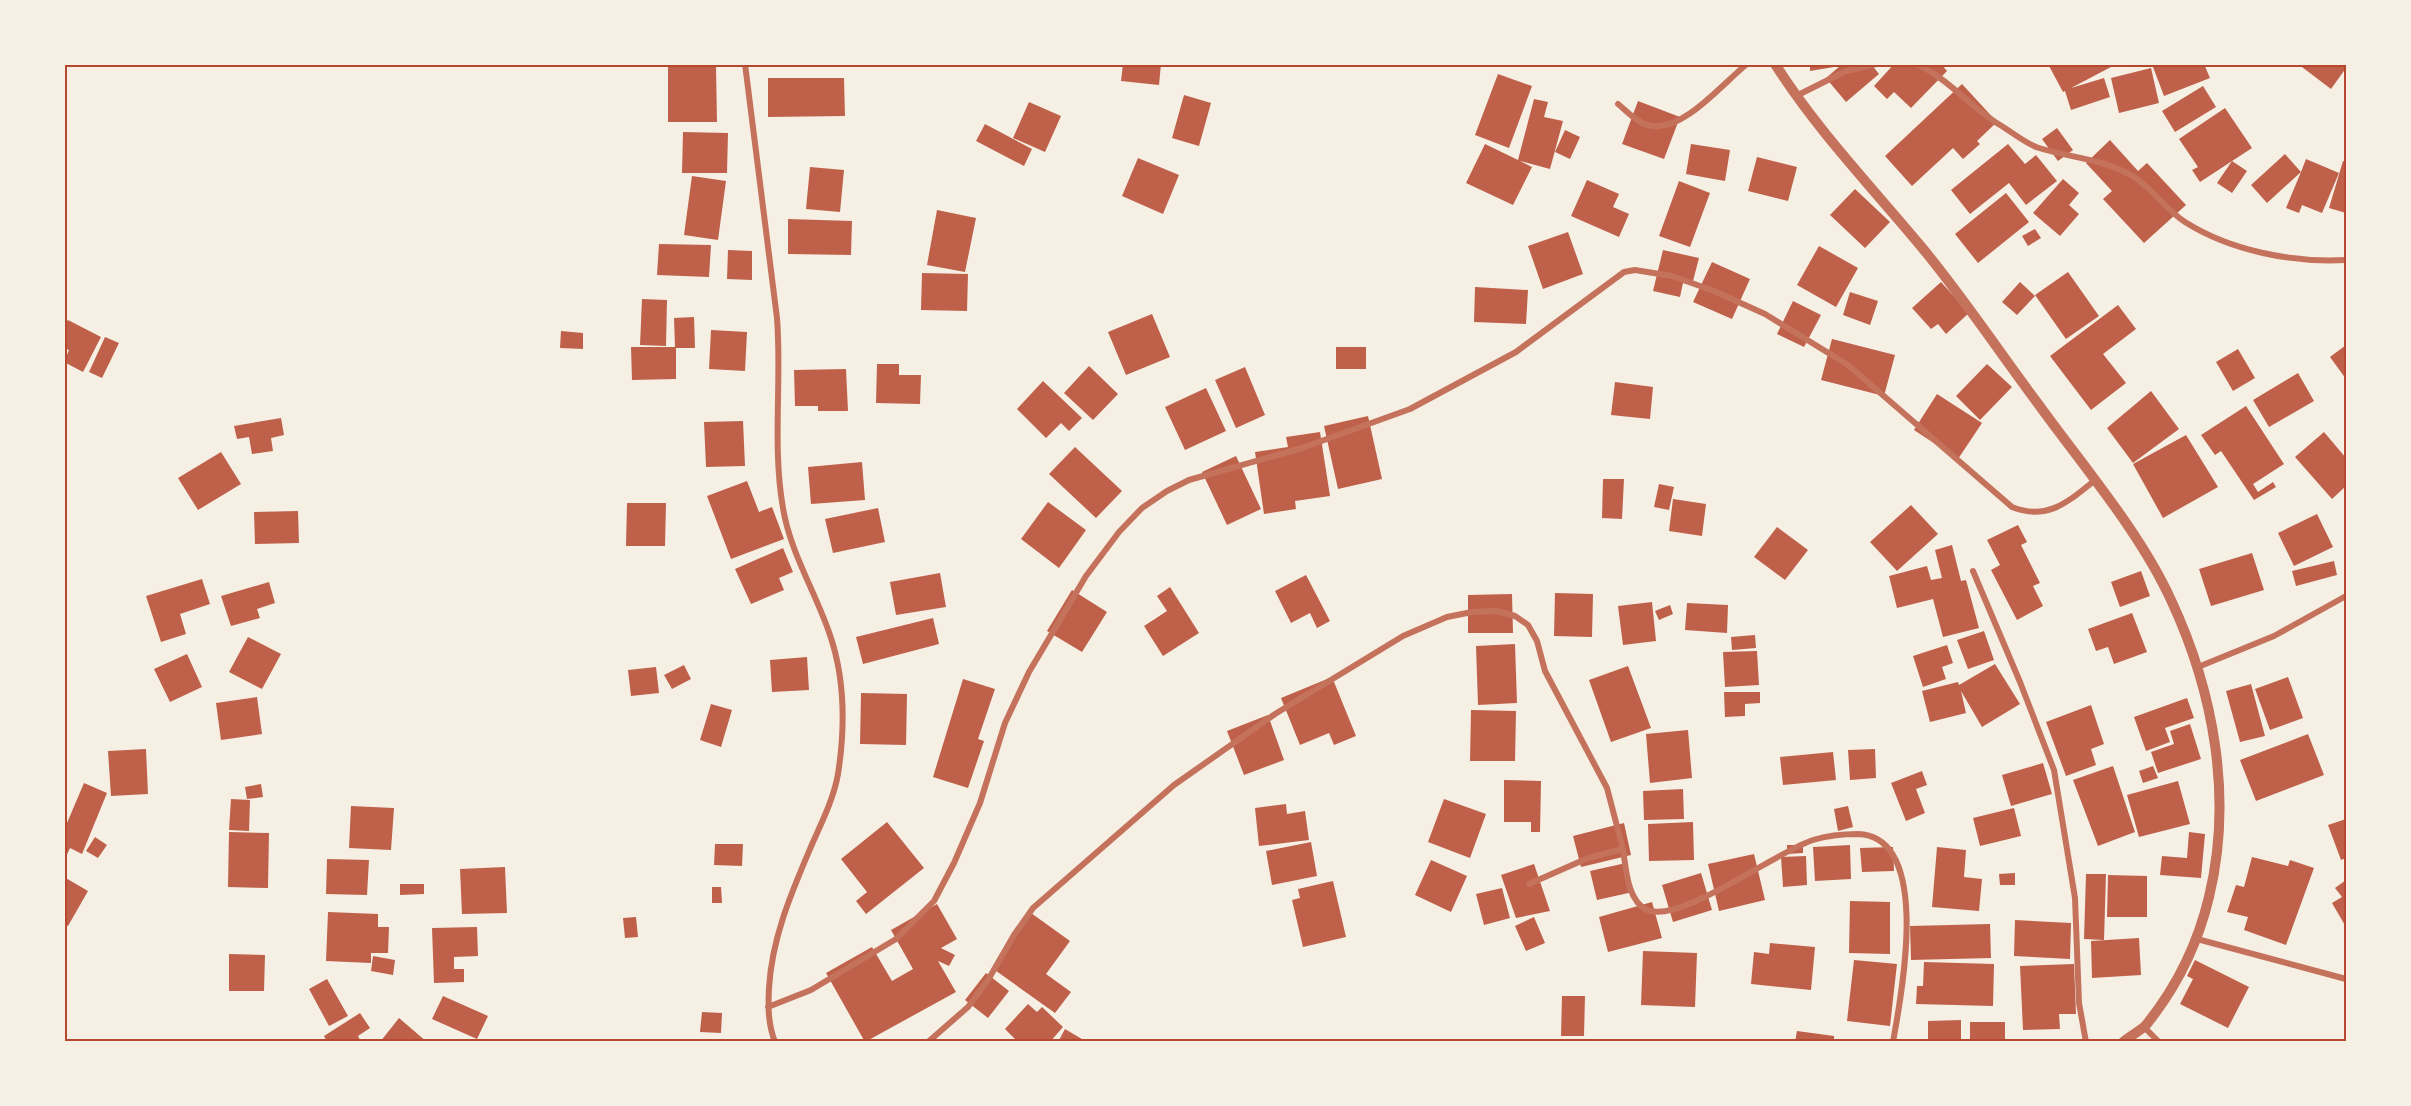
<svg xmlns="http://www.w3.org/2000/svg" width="2411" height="1106" viewBox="0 0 2411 1106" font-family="'Titillium Web',sans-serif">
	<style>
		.building { fill: #bf614a }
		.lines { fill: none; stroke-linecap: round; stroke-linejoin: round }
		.minor { stroke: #c5725c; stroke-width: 6 }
		.tertiary { stroke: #c5725c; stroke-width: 10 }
		.neatline { fill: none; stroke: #b5482f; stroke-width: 2 }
	</style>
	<rect width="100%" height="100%" fill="#f6efe4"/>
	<!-- building -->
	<path class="building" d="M1123,64h38l-2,21 -38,-4z
		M1810,64h61l8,10 -33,28 -20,-24 14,-12 -30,5z
		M1894,64h47l6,7 -36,37 -17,-16 -7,7 -13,-13z
		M2048,64h62l1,3 -40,21 33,-10 6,19 -39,13 -6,-19 -2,1z
		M2158,64h46l6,14 -46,18 -11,-29z
		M2298,64h48v4l-15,21z
		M716,66l1,56h-49v-55z
		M2151,68l8,35 -40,10 -8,-35z
		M1498,74l34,12 -23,62 -34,-13z
		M768,78h76l1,38 -77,1z
		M1962,84l35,38 -20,19 3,3 -17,15 -10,-11 -41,38 -27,-30z
		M2203,86l13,21 -41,25 -13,-21z
		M1184,95l27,8 -12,43 -27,-8z
		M1534,99l14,3 -4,15 19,4 -13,48 -30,-8 12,6 -19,38 -47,-22 19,-39 33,16z
		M1638,101l42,16 -16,42 -42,-15z
		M1029,102l32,14 -16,36 -32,-14z
		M2225,108l27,40 -52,34 -8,-12 6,-3 -19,-28z
		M985,124l47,25 -8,17 -48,-25z
		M2057,128l16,22 -15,11 -16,-22z
		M1565,130l15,7 -10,22 -15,-7z
		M683,132l45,1 -1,40h-45z
		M2110,140l28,31 9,-8 39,42 -42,38 -41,-44 9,-8 -26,-28z
		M1691,144l39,6 -5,31 -39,-7z
		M2008,144l17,20 11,-9 21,26 -31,24 -17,-22 -39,31 -19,-24z
		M2285,154l16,18 5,-13 33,14 -17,40 -20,-8 -3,8 -13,-5 15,-36 -34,31 -16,-18z
		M1757,157l40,10 -9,34 -40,-10z
		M1138,158l41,17 -16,39 -41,-18z
		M2232,161l15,10 -15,22 -15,-10z
		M2343,161l3,1v51l-17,-5z
		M810,167l34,3 -4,42 -34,-3z
		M692,176l34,5 -8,59 -34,-5z
		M2063,179l16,14 -10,12 10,9 -19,22 -27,-23z
		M1587,180l32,14 -6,13 16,7 -10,23 -48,-21z
		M1679,181l31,12 -20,54 -31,-11z
		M1855,189l35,33 -25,26 -35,-33z
		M2006,193l23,29 -51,41 -23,-29z
		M937,210l39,8 -11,54 -38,-7z
		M788,219l64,2 -1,34 -63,-1z
		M2035,229l6,9 -13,8 -6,-10z
		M1568,232l15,42 -40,15 -15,-43z
		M659,244l52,1 -2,32 -52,-2z
		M1819,246l39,22 -22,39 -39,-22z
		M728,250l24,1v29l-25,-1z
		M1663,250l36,8 -7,27 -9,-2 -3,14 -27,-6z
		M1712,262l38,17 -18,40 -39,-17z
		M2068,272l31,44 -33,23 -31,-44z
		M922,273l46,1 -1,37 -46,-1z
		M1941,282l28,31 -23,21 -8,-10 -7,5 -19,-21z
		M2020,282l15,14 -18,19 -15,-13z
		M1475,287l53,3 -2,34 -52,-2z
		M1850,292l28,9 -8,24 -27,-10z
		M642,299l25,1 -1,46 -26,-1z
		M1793,301l28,14 -17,32 -27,-13z
		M2118,305l18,24 -33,25 23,29 -35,27 -41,-54z
		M1152,314l18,43 -44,18 -18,-43z
		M694,317l1,31h-19v31l-44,1 -1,-33h44l-1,-29z
		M68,320l33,17 -18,35 -19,-10 5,-12 -5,-2v-23z
		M711,330l36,2 -2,39 -36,-2z
		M561,331l22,2v16l-23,-1z
		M105,337l14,6 -17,35 -13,-6z
		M1832,339l63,16 -11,41 -63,-16z
		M2346,345v34l-16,-22z
		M1336,347h30v22h-30z
		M2238,349l17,29 -22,13 -17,-29z
		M877,364h22v11h22l-1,29 -44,-1z
		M1987,364l25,23 -32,33 -24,-24z
		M1089,366l29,28 -25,26 -29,-27z
		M1245,367l20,48 -29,13 -21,-48z
		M846,369l2,42h-30v-5h-23l-1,-36z
		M2298,373l16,28 -45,26 -16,-27z
		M1043,381l39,37 -13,13 -8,-8 -15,15 -29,-29z
		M1615,382l38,5 -3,32 -39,-4z
		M1206,388l20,43 -41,19 -20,-43z
		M2151,391l28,38 -46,34 -26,-35z
		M1937,394l45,29 -24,36 -44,-29z
		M2246,406l38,58 -31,20 5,8 15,-10 3,5 -22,13 -33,-49 -6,4 -14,-20z
		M1368,416l14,63 -44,10 -14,-63z
		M281,418l3,17 -13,3 2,13 -21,3 -3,-17 -12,2 -3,-13z
		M743,421l2,45 -39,1 -2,-45z
		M1320,432l10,64 -35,5 1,8 -32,5 -9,-62 33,-5 -2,-10z
		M2324,432l22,26v28l-14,13 -37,-42z
		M2186,435l32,52 -55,31 -30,-54z
		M1075,447l47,44 -26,27 -47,-44z
		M221,452l20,32 -43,26 -20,-32z
		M1236,456l25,53 -34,16 -25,-53z
		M862,462l3,38 -54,4 -3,-37z
		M1603,479h21l-2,40 -20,-1z
		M747,481l12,31 13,-5 12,32 -53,20 -24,-63z
		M1659,484l15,3 -5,23 -15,-3z
		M1673,499l33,5 -4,32 -33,-5z
		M1048,502l38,28 -27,38 -38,-29z
		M627,503h39l-1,43h-39z
		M1911,505l27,29 -41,37 -27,-29z
		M878,508l7,34 -52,11 -8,-34z
		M298,511l1,32 -44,1 -1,-32z
		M2317,514l16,33 -39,19 -16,-33z
		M2018,525l9,17 -6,3 19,38 -7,3 10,20 -26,14 -26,-50 9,-5 -13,-25z
		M1777,527l31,23 -23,30 -31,-23z
		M1952,545l9,36 5,-1 13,48 -36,9 -10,-38 -36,9 -8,-32 38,-10 4,14 11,-2 -7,-28z
		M783,548l10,24 -14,6 5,12 -33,14 -16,-35z
		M2252,553l12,37 -53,16 -12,-37z
		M2334,561l3,14 -41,11 -4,-15z
		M2141,571l9,25 -30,11 -9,-25z
		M940,573l6,34 -50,8 -6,-33z
		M1306,575l24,46 -13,7 -7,-15 -19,10 -16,-32z
		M202,579l8,25 -30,10 6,20 -25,8 -15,-46z
		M269,582l6,21 -18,6 3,9 -29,8 -10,-30z
		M1170,587l29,46 -36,23 -19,-30 23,-15 -10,-15z
		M1072,590l35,22 -25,40 -35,-21z
		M1555,593l38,1 -1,43 -38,-1z
		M1512,594l1,39h-45v-38z
		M1652,602l4,39 -33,4 -5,-39z
		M1687,603l41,2 -1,28 -42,-3z
		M1670,605l3,9 -14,6 -4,-9z
		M2132,613l15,39 -33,12 -6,-17 -12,4 -8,-22z
		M933,618l6,26 -76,20 -7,-27z
		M1984,631l10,29 -26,9 -11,-29z
		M1755,635l1,13 -24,2 -1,-13z
		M248,637l33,17 -19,35 -33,-17z
		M1515,644l2,59 -39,2 -2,-59z
		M1947,645l6,18 -11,4 4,12 -23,8 -10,-31z
		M1757,651l2,34 -34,2 -2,-35z
		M187,654l15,33 -32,15 -16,-33z
		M807,657l2,33 -37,2 -2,-32z
		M1995,664l25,40 -38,23 -21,-36 5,22 -36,9 -8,-31 36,-9 1,3z
		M684,665l7,14 -19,10 -8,-14z
		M1628,666l23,62 -40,14 -22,-62z
		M656,667l3,26 -28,3 -3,-26z
		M1332,677l24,59 -22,9 -5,-12 -29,12 -19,-47z
		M2288,677l15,41 -33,12 -15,-41z
		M963,679l32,10 -17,50 6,2 -16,47 -35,-11z
		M2251,684l14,52 -25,6 -14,-51z
		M1724,692h36v11l-15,1v12l-20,1z
		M861,693l46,1 -1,51 -46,-1z
		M257,697l5,37 -41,6 -5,-37z
		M2187,698l7,20 -29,10 5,14 -24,9 -12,-34z
		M711,704l21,6 -11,37 -21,-7z
		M2091,705l13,39 -13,5 5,16 -30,11 -20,-54z
		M1471,710l45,1 -1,50h-45z
		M1268,715l16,45 -40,15 -17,-44z
		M2190,724l11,35 -43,14 -7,-21 23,-8 -4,-13z
		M1688,730l4,48 -42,5 -4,-49z
		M2308,734l16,41 -68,26 -16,-41z
		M146,749l2,45 -37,2 -3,-45z
		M1875,749l1,29 -26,2 -2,-30z
		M1833,752l3,28 -53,5 -3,-28z
		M2043,763l9,31 -41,12 -9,-31z
		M2113,766l22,66 -37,14 -25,-66z
		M2153,766l5,12 -15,5 -4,-12z
		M1922,771l5,14 -11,4 9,24 -19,8 -15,-38z
		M1504,780l37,1 -1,51h-9v-10h-27z
		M2178,781l12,43 -51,13 -12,-42z
		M84,783l23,10 -25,61 -12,-6 -6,13v-31z
		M261,784l2,13 -16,2 -2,-12z
		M1683,789l1,30 -40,1 -1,-29z
		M231,799l19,1 -1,31 -20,-1z
		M1444,799l42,15 -16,44 -42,-16z
		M1286,804l1,10 18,-3 4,29 -50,6 -4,-38z
		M351,806l43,2 -3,42 -42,-2z
		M1848,806l5,21 -15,4 -4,-22z
		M2014,808l7,28 -41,10 -7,-28z
		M2346,819v39l-5,2 -13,-35z
		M887,822l37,46 -58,46 -10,-13 11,-9 -26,-33z
		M1693,822l1,38 -45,1 -1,-37z
		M1624,823l7,32 -50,12 -8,-31z
		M229,832l40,1 -1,55 -40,-1z
		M2189,832l16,2 -4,44 -41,-3 2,-19 25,2z
		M95,837l12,8 -9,13 -12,-7z
		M1311,842l6,34 -45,9 -6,-34z
		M715,844h28l-1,22 -28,-1z
		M1787,845h16v8l-16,1z
		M1850,845l1,34 -36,2 -2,-34z
		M1893,847l1,24 -32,1 -2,-24z
		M1937,847l29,3 -2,27 18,2 -3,32 -47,-4z
		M1754,854l11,46 -46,11 -11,-47z
		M1806,856l1,29 -24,2 -2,-30z
		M2252,857l36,9 2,-6 24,8 -28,77 -42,-15 4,-13 -21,-5 9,-27 8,2z
		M327,859l42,1 -2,35 -41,-1z
		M1431,860l36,16 -16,36 -36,-17z
		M1626,863l7,29 -36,8 -7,-29z
		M1534,864l16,47 -34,7 -15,-43z
		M505,867l2,46 -45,1 -2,-45z
		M1701,873l11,37 -39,12 -11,-37z
		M2015,873v12h-15l-1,-11z
		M2086,874h20l-2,66 -20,-1z
		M2108,875l39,1v41h-40z
		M64,877l24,14 -20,35 -4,-2z
		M2346,880v47l-14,-24 10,-6 -7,-9z
		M1333,881l13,56 -43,10 -11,-47 8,-2 -2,-9z
		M400,884h24v10l-24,1z
		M712,887h9l1,16h-10z
		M1502,888l8,30 -26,7 -8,-31z
		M1850,901l40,1v52l-41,-1z
		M1652,902l10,36 -54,14 -9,-35z
		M937,904l20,35 -16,9 14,7 -6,11 -11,-5 18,31 -91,50 -39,-69 46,-26 20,34 21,-12 -22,-39z
		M328,912l50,2v13h11l-1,26h-17v10l-45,-2z
		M1031,913l39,28 -24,33 25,18 -16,21 -63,-45z
		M636,917l2,20 -13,1 -2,-20z
		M1534,917l11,26 -19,8 -11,-25z
		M2015,920l56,3 -1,36 -56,-3z
		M1990,924l1,34 -80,2 -1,-34z
		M477,927l1,29 -24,1v12h10v13l-30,1 -2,-55z
		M2139,938l2,37 -49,3 -1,-37z
		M1770,943l45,4 -4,43 -60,-6 3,-32 15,2z
		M1643,951l54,2 -2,54 -54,-2z
		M229,954l36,1 -1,36h-35z
		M373,956l22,4 -2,15 -22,-4z
		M1854,960l43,4 -7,62 -43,-5z
		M2195,960l54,27 -21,41 -48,-24 13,-25 -6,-3z
		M1924,962l70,2 -1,42 -77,-2 1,-18h6z
		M2074,964l2,50h-17l1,15 -37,1 -3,-64z
		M986,973l23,18 -21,27 -23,-18z
		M327,979l21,37 -19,10 -20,-37z
		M443,996l45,20 -11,23 -45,-20z
		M1562,996h23l-1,40h-23z
		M1028,1004l9,8 5,-5 21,20 -13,15h-32l-13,-13z
		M702,1012l20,1 -1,20 -21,-1z
		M360,1013l10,15 -12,8 3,6h-34l-3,-6z
		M399,1018l28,24h-47z
		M1961,1020v22h-33v-21z
		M1970,1022h35v20h-35z
		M1065,1029l22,13h-29z
		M1797,1031l37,5v6h-39z"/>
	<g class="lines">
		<!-- minor -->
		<path class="minor" d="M745,64l32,254c5,63 -5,128 6,190 7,44 33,85 47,127 15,44 15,94 8,139 -4,23 -15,46 -25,68 -20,47 -41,94 -44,146 -1,19 -1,36 6,54
			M1916,64c32,14 54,43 84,61 12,7 26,19 39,23 32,10 66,11 95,29 19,12 32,33 51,45 46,29 108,41 161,38
			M1796,96l50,-25 30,-7
			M1618,104c10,8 20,20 34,22 32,5 71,-43 95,-62
			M1973,571l47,111 34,88 21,128 4,105 7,39
			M2198,667l76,-31 72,-40
			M1529,884l59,-26 35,-9c3,19 4,52 24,61 34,14 128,-58 166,-70 13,-4 30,-6 45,-6 75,3 43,162 35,208
			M2197,939l149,40
			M768,1007l43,-17 85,-51 38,-38 20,-38 26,-60 25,-80 24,-51 57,-96 33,-44 23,-24 25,-17 22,-11 113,-32 108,-39 106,-57 108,-80 11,-2 37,6 42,15 51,23 83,51 164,142c35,14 56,-5 82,-26
			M2144,1027l15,15
			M928,1042l40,-35 20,-27 26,-45 19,-27 141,-123 101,-71 128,-78 44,-19 25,-5 25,-1 18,5 13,9 9,16 8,30 62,117 16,61"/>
		<!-- tertiary -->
		<path class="tertiary" d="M1775,64c42,66 94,120 144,180 43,51 80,108 120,161 44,61 101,127 132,195 43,92 62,198 38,297 -11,46 -33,91 -63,128 -6,6 -16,11 -23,17"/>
	</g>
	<!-- border -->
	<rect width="2411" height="1106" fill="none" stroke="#f6efe4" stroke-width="132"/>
	<rect x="66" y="66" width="2279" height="974" class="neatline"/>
</svg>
